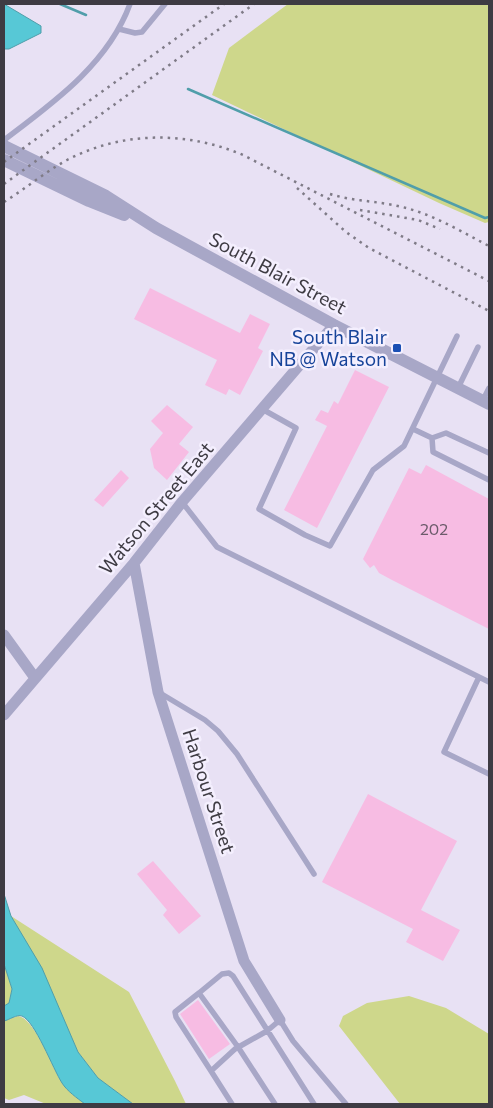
<svg xmlns="http://www.w3.org/2000/svg" width="493" height="1108" viewBox="0 0 493 1108" font-family="Commissioner,sans-serif">
	<style>
		.green { fill: #ced78b }
		.water { fill: #57c8d6; stroke: #509eaa }
		.lines { fill: none; stroke-linecap: round; stroke-linejoin: round }
		.stream { stroke: #509eaa; stroke-width: 2.5 }
		.building { fill: #f7bce3 }
		.service { stroke: #a8a7c7; stroke-width: 5.5 }
		.minor { stroke: #a8a7c7; stroke-width: 11 }
		.tertiary { stroke: #a8a7c7; stroke-width: 12 }
		.rail { stroke: #7f7b87; stroke-width: 2.5; stroke-dasharray: 2.5 5; stroke-linecap: butt }
		.transit-dot { fill: #1a4fb4; stroke: #f4effe; stroke-width: 2 }
		.labels { text-anchor: middle; stroke-width: 5; stroke-linejoin: round; paint-order: stroke }
		.number-label { font-size: 16px; fill: #6c5b6b }
		.street-label { font-size: 19px; fill: #3e3b43; stroke: #f4effe }
		.transit-label { font-size: 19px; fill: #164399; stroke: #f4effe; text-anchor: end }
	</style>
	<rect width="100%" height="100%" fill="#e8e1f4"/>
	<!-- green -->
	<path class="green" d="M288,4h201v218l-4,1 -46,-20 -227,-108 17,-47z
		M11,916l118,76 46,89 11,23h-53l-35,-26 -20,-26z
		M4,964l8,25 -3,14 -5,3z
		M409,996l37,12 43,26v70h-89l-61,-78 4,-10 24,-13z
		M18,1016c17,2 34,52 44,67 5,8 15,15 23,21h-39l-22,-9 -15,5 -5,-2v-77z"/>
	<!-- water -->
	<path class="water" d="M4,4l37,22v7l-32,16h-5z
		M4,894l7,22 31,52 36,84 20,26 35,26h-48c-8,-6 -18,-13 -23,-21 -9,-14 -27,-62 -40,-67 -5,-2 -13,4 -18,5v-15l5,-3 3,-14 -8,-25z"/>
	<g class="lines">
		<!-- stream -->
		<path class="stream" d="M60,4l26,11
			M188,89l297,129 4,-1"/>
	</g>
	<!-- building -->
	<path class="building" d="M150,288l90,45 10,-19 20,10 -12,24 5,3 -23,44 -11,-6 -3,6 -21,-10 12,-25 -83,-41z
		M355,370l34,17 -72,141 -33,-18 43,-84 -12,-6 6,-10 7,3 6,-12 4,3z
		M167,405l26,22 -14,17 10,8 -22,28 -13,-12 -4,-19 13,-16 -12,-12z
		M426,465l63,34v130l-97,-49 -13,-7 -5,-8 -4,3 -7,-9 46,-91 12,6z
		M121,470l8,8 -26,29 -9,-7z
		M368,794l89,47 -36,69 39,20 -17,31 -37,-19 7,-13 -91,-47z
		M153,861l48,55 -22,18 -16,-19 4,-5 -30,-36z
		M198,1000l32,44 -21,15 -29,-45z"/>
	<g class="lines">
		<!-- service -->
		<path class="service" d="M119,29l16,4 7,-1 23,-28
			M4,140c49,-37 104,-76 126,-136
			M458,388l20,-41
			M483,400l6,-12
			M262,409l34,19 -37,81 46,26 25,11 43,-76 31,-24 53,-110
			M413,429l19,9 14,-5 43,20
			M432,438l1,14 56,28
			M182,502l35,45 272,135
			M479,677l-35,75 45,22
			M160,693l45,27 13,11 19,23 77,120
			M199,993l23,-19 7,-1 4,3 81,128
			M211,1071l-35,-54 -1,-5 24,-19 39,54 37,57
			M232,1104l-21,-33 24,-22 32,-18 13,-11 13,21 53,63"/>
		<!-- minor -->
		<path class="minor" d="M134,563l24,129 86,269 36,59
			M4,635l31,43
			M4,715l130,-152 48,-61 152,-177"/>
		<!-- tertiary -->
		<path class="tertiary" d="M4,146l102,50 50,32 178,97 155,79
			M4,160l85,41 35,14"/>
		<!-- rail -->
		<path class="rail" d="M4,162l220,-158
			M4,184l250,-180
			M297,188l49,44 23,16 120,63
			M330,194c22,7 46,7 68,12 33,7 62,25 91,40
			M4,202c21,-13 41,-30 63,-42 55,-29 120,-29 176,-5l246,126
			M360,210l58,10 22,9"/>
	</g>
	<!-- markers -->
	<rect class="transit-dot" x="392" y="343" width="10" height="10" rx="2.5"/>
	<g class="labels">
		<!-- number labels -->
		<g class="number-label">
			<text x="434" y="535">202</text>
		</g>
		<!-- street labels -->
		<g class="street-label">
			<text transform="translate(278 273) rotate(28)" y="7">South Blair Street</text>
			<text transform="translate(156 508) rotate(-50)" y="7">Watson Street East</text>
			<text transform="translate(209 791) rotate(72)" y="7">Harbour Street</text>
		</g>
		<!-- transit labels -->
		<g class="transit-label">
			<text x="387" y="344">South Blair<tspan x="387" dy="22">NB @ Watson</tspan></text>
		</g>
	</g>
	<!-- border -->
	<rect width="493" height="1108" fill="none" stroke="#3e3b43" stroke-width="10"/>
</svg>
